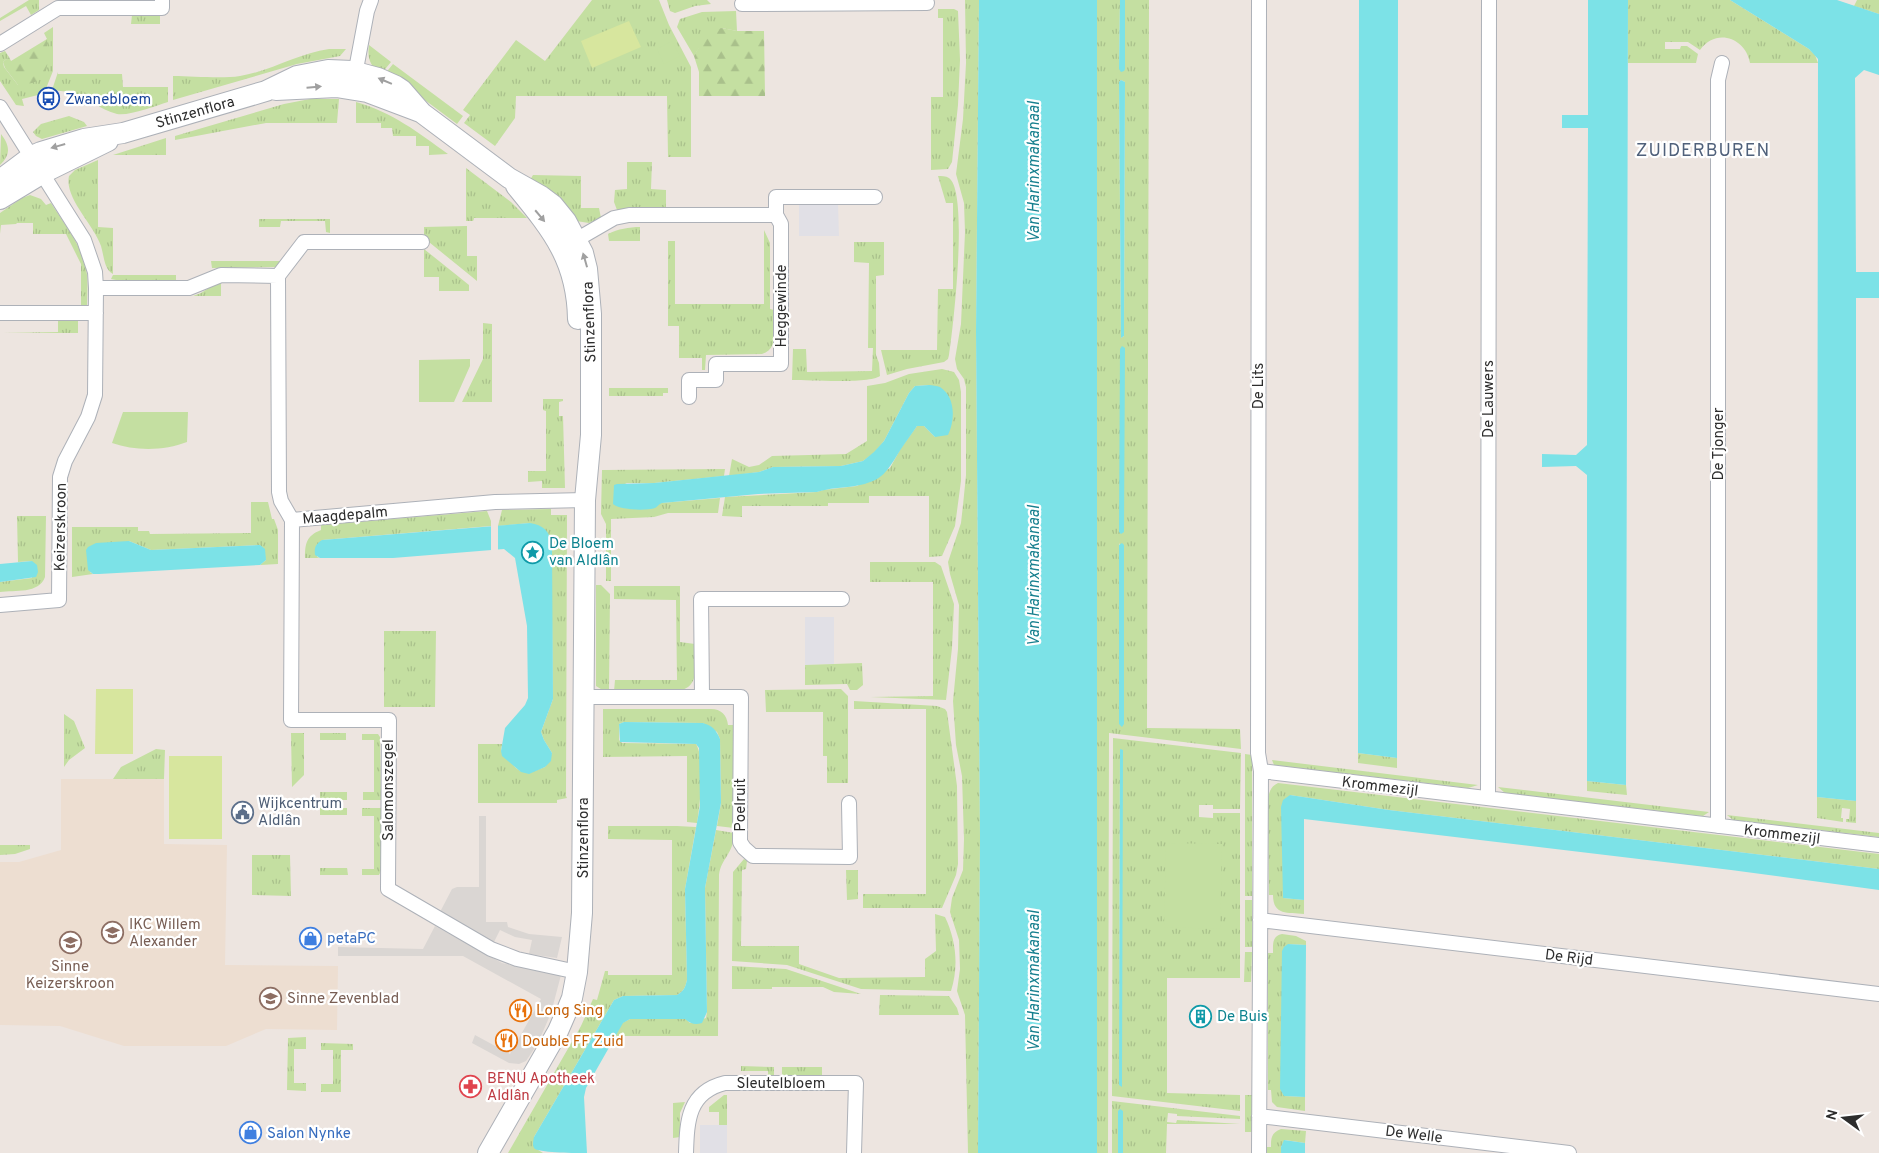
<svg xmlns="http://www.w3.org/2000/svg" width="1879" height="1153" viewBox="0 0 1879 1153" font-family="Overpass,sans-serif">
	<style>
		.industrial { fill: #e1e0e6 }
		.education { fill: #edded1 }
		.grass { fill: url(#grass-tufts); fill-rule: evenodd }
		.forest { fill: url(#forest-firs) }
		.park { fill: #c4dfa1 }
		.pitch { fill: #d7e69e }
		.plaza { fill: #dad6d3 }
		.water { fill: #7ce2e7 }
		.pier { fill: #ede5e0 }
		.lines { fill: none; stroke-linecap: round; stroke-linejoin: round }
		.street-casing { stroke: #adb1b8; stroke-width: 16 }
		.secondary-casing { stroke: #adb1b8; stroke-width: 22 }
		.street { stroke: #fff; stroke-width: 14 }
		.secondary { stroke: #fff; stroke-width: 20 }
		.oneway { fill: #a0a0a0 }
		.labels { text-anchor: middle; stroke-width: 4.5; stroke-linejoin: round; paint-order: stroke }
		.transit-label { font-size: 15px; fill: #164399; stroke: #fff; text-anchor: start }
		.street-label { font-size: 15px; fill: #2d2d2d; stroke: #fff }
		.culture-label { font-size: 15px; fill: #0d838f; stroke: #fff; text-anchor: start }
		.service-label { font-size: 15px; fill: #4e5e75; stroke: #fff; text-anchor: start }
		.education-label { font-size: 15px; fill: #785e54; stroke: #fff; text-anchor: start }
		.shop-label { font-size: 15px; fill: #366cbe; stroke: #fff; text-anchor: start }
		.food-label { font-size: 15px; fill: #c56008; stroke: #fff; text-anchor: start }
		.health-label { font-size: 15px; fill: #be3a42; stroke: #fff; text-anchor: start }
		.water-label { font-size: 16px; font-style: italic; fill: #17808f; stroke: #fff }
		.quarter-label { font-size: 18px; letter-spacing: 1px; fill: #50617b; stroke: #fff }
	</style>
	<defs>
		<pattern id="grass-tufts" width="24" height="20" patternUnits="userSpaceOnUse" patternTransform="scale(1.25)"><rect width="24" height="20" fill="#c4dfa1"/><path d="M3 7l-1-3M5 7V3M7 7l1-3M15 17l-1-3M17 17v-4M19 17l1-3" fill="none" stroke="#a9c08b"/></pattern>
		<pattern id="forest-firs" width="22" height="20" patternUnits="userSpaceOnUse" patternTransform="scale(1.25)"><rect width="22" height="20" fill="#c4dfa1"/><path d="M5 1l3.5 6h-7zM16 11l3.5 6h-7z" fill="#a9c08b"/></pattern>
	</defs>
	<rect width="100%" height="100%" fill="#ede5e0"/>
	<!-- industrial -->
	<path class="industrial" d="M805,204h33l1,32h-40v-31z
		M805,617h29v47l-29,1z
		M700,1125h27v28h-27z"/>
	<!-- education -->
	<path class="education" d="M61,779h103v65l63,1 -2,120 113,1 -1,64 -71,-1 -40,17h-102l-64,-20 -60,-1v-163h19l42,-12z"/>
	<!-- grass -->
	<path class="grass" d="M29,0h10v10l-8,5 -5,-9 -26,15v-3z
		M592,0h67l10,25 22,42v90h-23l-1,-61h-151l-1,22 -20,28 -31,-23 6,-8 -7,-5 53,-70 29,21z
		M667,0h40l4,4 -16,2 -20,7 -5,-2z
		M965,0h14l-3,332 4,505 -2,316h-10l-3,-138 -8,-24 3,-22 -1,-29 -9,-28 2,-14 11,-28 1,-31 -2,-63 -6,-31 -3,-44 5,-52 1,-44 -9,-31 -2,-12 13,-39 2,-18 3,-30v-88l-2,-8 -7,-10 -2,-10 6,-35 4,-92 -1,-29 -8,-29 7,-55 3,-56z
		M1097,0h23l-1,69h6v-69h24l-2,728 93,1 1,20 -132,-16 -1,420h-11zM1121,80l4,2 -1,254 -3,2 -2,-256zM1120,543v183l-1,-181z
		M1628,0h102l79,49 6,6 3,8h-68c-4,-25 -34,-36 -50,-13l-12,-8h-23v7h15l1,-3h6l11,8 -2,9h-68z
		M1857,0h22v14l-25,-8z
		M938,9h16l4,2 2,49 -2,45 -6,57 -4,7 -17,1v-73h12v-79h-5z
		M736,11l1,20 -15,-3 -23,20 -5,8 -17,-29 3,-8 22,-7z
		M132,15h28v9h-29z
		M53,27v44l-6,15 -1,10 4,3 -6,1 -2,-6 -20,5 2,7 -8,-1 -16,-24v-28l5,-2 4,6 -6,5 1,5 14,18 29,-46 -3,-6z
		M369,45l22,17 -10,12c-11,-9 -14,-15 -12,-29z
		M329,49h17l-6,7 -43,8 -124,36v-24c20,0 48,3 67,0 31,-5 59,-23 89,-27z
		M393,64l70,52 -6,8 -55,-41 -18,-8z
		M58,72v2h64l1,13h45v15c-13,4 -38,14 -51,12 -17,-4 -30,-18 -48,-20v-2l-17,-2z
		M310,99h29l-2,24h-71l-91,17v-4l109,-32z
		M356,102c36,10 63,31 92,52l-19,1v-9h-13v-10h-23l-1,-8h-11v-5h-25z
		M69,116l15,6 3,4 -45,13 -6,-3 -3,-4 8,-8z
		M1,134c9,12 10,20 -1,31z
		M166,138v17h-53z
		M98,160v67l15,1v46c-9,-5 -9,-18 -12,-28 -7,-21 -37,-48 -32,-70l6,-6z
		M627,162h25l-1,27 15,1v17l-49,3 -3,-8 1,-12 12,-1z
		M466,168l45,34 16,16h-53l-1,3h-7z
		M533,175l48,1v32h18l2,10 -12,5 -13,-2 -46,-41z
		M938,176c3,0 8,0 11,2 20,14 4,151 0,177l-1,4 -4,3 -37,7 -20,6 -6,-25h56l1,-61h15v-86h-7z
		M30,195l11,4 5,6 5,-2c12,19 29,40 34,62 4,13 2,27 2,40h-6v-41l-15,-30h-33v-11h-16l-1,1 -15,1 -1,9v-21l22,-15z
		M259,219h71v14l-4,-1 -1,-11h-44l-1,6h-21z
		M467,226v30h10v25l-53,-43v-11z
		M640,227v14h-31l-1,-7c10,-5 21,-7 32,-7z
		M764,230l6,13v66l4,1c0,15 6,39 -12,44l-56,1 -1,15h-3v-12h-23v-32h-11v-85h7v63h89z
		M854,242h30v33l-8,1v79l3,8 1,13c-11,8 -71,4 -88,4l1,-31h13l1,23 65,-1 1,-23h-5l1,-85 -15,-1z
		M424,249l45,36v6h-30v-14h-15z
		M211,261h68l2,1 -4,5 -65,1z
		M113,275h63v5h-60l-5,-1z
		M215,284h6v12h-28l8,-3z
		M78,320v13h-75l55,-1v-11z
		M483,323l9,1v78h-30l21,-43z
		M942,369l12,3 5,8 2,12v89l-6,45 -13,30 -13,1v-61h-60v7h-41v3h-86v11l-20,-1 3,-19 92,-5 6,-2 34,-4 33,-18 11,-20 16,-22h7l11,11 -6,-52 -14,1 -6,7 -25,48 -10,12 -11,8 -22,5 -68,1 -14,5 -30,4 3,-17 17,8 10,-2 13,-9 74,-2 21,-13v-55l18,-3 24,-9z
		M609,388h59v5h-5v3h-54z
		M543,399h20v2l-4,1v14h4l2,72h-23v-7l-14,1v-11h18v-60l-3,-1z
		M725,469l-1,7 -70,7h-29l36,20 59,-5 -2,15h-50l-14,4 -43,2v62h-5v-57l-5,-10 1,-44z
		M251,502h17l4,17h2l4,11v34l-18,1 6,-5 -6,-15 -109,5 -22,-9 -39,31 3,2 -21,3v-50h66v4h11l1,3 101,-1z
		M551,509v6h16l-1,281 1,2 -10,2v3h-79v-59h24l-1,7c19,20 16,27 44,16l7,-14 -8,-13 -3,-8 12,-33 -2,-160 -21,-16 -32,3 4,-16z
		M487,511l4,10v5l-169,14 -5,17 3,1h-15c0,-14 1,-22 16,-28v-5z
		M17,516h29l-1,61c-6,17 -30,13 -45,15v-10l32,-4v-17l-14,1z
		M870,562h65l6,4 13,38 -2,44 -6,52 -76,-3 63,-1v-114h-63z
		M596,585h5l9,9 -1,97h-5l-8,-5z
		M614,586h66v56l15,2c0,16 6,43 -15,46l-66,1 1,-11h62l-1,-80 -62,-1z
		M384,631h52l-1,76h-51z
		M862,663l1,22 -6,5h-7l-3,-6 -42,1v-20z
		M841,689l7,7v87h-21v-27h-4v-44h-57l-1,-22z
		M854,701l83,5 8,3 2,3 10,74 1,78 -2,11 -14,33h-79v-14h63v-185h-72z
		M603,709h108c10,0 16,6 17,16h6v103l-17,-2 4,-23 -1,-64 -3,-7 -14,-9 -79,-1 -5,2v16l3,3 74,1c9,14 4,62 1,79l-10,-1v-66l-84,1z
		M64,714l10,7 11,27 -16,12 -5,7z
		M291,733h13v42l-12,12z
		M320,733h26v7h-26z
		M362,734h16l2,3 1,63h-18v-8h11v-52h-12z
		M1113,738l128,15 -1,56h-27v-4h-14v12l14,1v-5h27v165h-73v115l73,2v16l-128,-15zM1121,749l-2,336 1,-335z
		M156,749l9,1 -1,29h-51l8,-12z
		M1358,753l39,5v10l-39,-5z
		M1245,754l7,1v141h-7z
		M1272,760l206,25 -10,3 -194,-23z
		M1587,781l39,4 1,10 -40,-4z
		M1278,783l601,71v15l-490,-59 -99,-15 -7,103 21,2v14c-16,-2 -31,2 -31,-19h-4l-1,-94c1,-9 2,-14 10,-18z
		M1498,787l211,25 -6,4 -198,-23z
		M320,792h27v8h-27z
		M1817,797l39,4v22l-10,-1v-3h3l1,-10 -8,-1 -1,10h2v4l-26,-4z
		M320,808h27v7h-27z
		M362,808h19v63l-2,4h-17v-6h12v-53h-12z
		M1727,815l152,18v4l-146,-17z
		M608,826h69l19,1 -11,62 2,91c-2,8 -3,11 -10,15l-54,1 -9,4 -80,137 1,11 8,5h-35l73,-127 12,-27 4,1 8,-29h3v4h64v-135l-64,-1z
		M716,830l18,3c0,21 -13,25 -15,42l-1,161h-103l7,-13 8,-4h56l4,4 16,-5 1,-6 -2,-124z
		M0,845h30v4l-15,5 -15,1z
		M252,855h38l1,41 -39,-1z
		M744,859l3,2 -1,8 -4,1 -1,76h58v18l40,14 86,-1v-18l11,-8 -1,-37 10,3c11,23 14,49 6,74l-90,-2 -74,-24 -55,-4 1,-89z
		M320,868h27l1,7h-28z
		M846,870h12v29l-11,1z
		M1245,900h7v47h-7z
		M1282,934l14,2 10,5v4l-18,-1 -4,152 21,1v14l-28,-4 -5,-5 -1,-12h-3v-137h5c0,-9 -1,-17 9,-19z
		M1245,952h7l-1,30h-7z
		M732,966l54,3 75,25 -27,-2 -11,-5h-51v2h-40z
		M880,995l69,1 8,12 2,7h-80z
		M306,1037v12h-12v34h12v8l-19,-1 1,-52z
		M321,1043l32,1v6h-12v42h-20v-8h12v-34h-12z
		M741,1066l33,1v9h-6v-5h-27z
		M782,1067h40v10h-40z
		M724,1095h3v30h-8v-13h-10v-5z
		M1245,1095h7v37h-7z
		M1112,1101l128,15v3l-63,-3v-2l-9,-1 -1,9 9,1 1,-3 63,4h-73l-1,29h-43v-42h-5v42h-6z
		M685,1102l-5,11v24l-7,1v-35z
		M1281,1129l25,2 -1,12 -20,-3 -4,7v6h-14v-6h4c0,-9 0,-14 10,-18z"/>
	<!-- forest -->
	<path class="forest" d="M722,28l15,3h27l1,65h-66v-24l-5,-16 14,-25z
		M47,39c1,26 5,45 -29,46l-13,-17 -2,-6 6,-5 2,4z"/>
	<!-- park -->
	<path class="park" d="M672,41l8,15 -16,8 -7,-15z
		M470,359v7l-16,36h-35v-42z
		M123,412h65l-1,30c-23,9 -52,9 -75,1z
		M1166,843l56,1 -2,85 -56,-2z"/>
	<!-- pitch -->
	<path class="pitch" d="M629,21l12,26 -49,21 -11,-27z
		M96,689h37v65h-38z
		M169,756h53v83h-53z"/>
	<!-- plaza -->
	<path class="plaza" d="M479,816h7v106h21l1,5 21,7 33,3 -5,21 -28,-4 3,-14 -17,-3 -15,-7 -6,12 -54,-30 12,-23 5,-2h22z
		M435,926l67,37 59,12 -10,38 -13,30 -12,18 -7,3 -10,-1 -37,-20 3,-8 35,19 31,-55 -78,-43h-125v-9l85,2z"/>
	<!-- water -->
	<path class="water" d="M979,0h118v1153h-119l2,-316 -4,-505z
		M1120,0h5v69l-1,2 -3,1 -2,-3z
		M1359,0h39l-1,758 -39,-5z
		M1588,0h40l-2,785 -39,-4v-306l-11,-9 -34,1v-13l34,1 11,-10 1,-317h-26v-13h26z
		M1730,0h107l42,14v61l-15,-5 -9,8 1,194h23v26h-23v503l-39,-4 1,-738 -9,-10z
		M1121,80l4,2 -1,254 -3,2 -2,-256z
		M1122,346l3,2 -1,184 -3,2 -2,-2 1,-183z
		M929,385c3,0 8,1 11,2 16,10 15,34 8,48l-13,2 -11,-11h-7c-5,8 -11,15 -16,23 -14,22 -17,32 -46,37 -13,2 -26,2 -38,6l-59,2 -96,9c-3,1 -5,4 -7,5 -9,3 -36,2 -42,-4l1,-19 3,-1 37,-1 105,-11 14,-5 68,-1 22,-5 11,-9 10,-11 25,-48 6,-7z
		M530,523c13,2 20,8 22,22l1,154 -12,33 3,8 8,13 -1,8 -6,6 -16,7 -8,-2 -19,-16 -1,-5 4,-23 20,-23 3,-7 -1,-72 -12,-68 -11,-9 -111,9h-73l-5,-3c-1,-8 1,-11 7,-15z
		M129,541l22,9 109,-5 5,4 1,11 -6,5 -161,9h-6l-5,-4 -2,-20 2,-3 8,-4z
		M1122,543l2,2v179l-2,3 -3,-3v-179z
		M32,561l5,4 1,7 -2,5 -36,5v-18z
		M624,722l79,1c10,3 13,7 17,16l1,64 -16,85 2,124 -5,11c-7,2 -11,1 -17,-4h-55l-7,4 -37,65 -2,9 3,56c-11,0 -44,0 -52,-4 -3,-3 -2,-8 -1,-12l80,-137 9,-4 54,-1c7,-4 8,-7 10,-15l-2,-91 15,-83 -1,-58 -3,-4 -76,-2 -1,-18z
		M1120,749l3,1 -1,337 -3,-2z
		M1290,795l99,15 490,59v21l-148,-20 -427,-51v81l-21,-2 -2,-91 2,-7z
		M1288,944l18,1 -1,152 -21,-1 -4,-7 2,-138 2,-4z
		M1120,1109l3,2v42h-5v-42z
		M1284,1140l21,3v10h-24v-6z"/>
	<!-- pier -->
	<path class="pier" d="M498,523v28l-7,1v-28z"/>
	<g class="lines">
		<defs>
			<path id="street" d="M1259,0l-1,753 3,18 -2,382
				M742,4l185,-1
				M0,44l58,-36h104v-8
				M354,80l13,-69 4,-11
				M0,107l84,133 11,32 1,16 -1,107 -7,22 -23,44 -5,16 -1,123 -59,5
				M569,244l45,-26 15,-3h147
				M278,276l26,-34h118
				M96,288h93l32,-13 57,1 1,216 2,9 11,19 203,-18 90,-2
				M0,313h96
				M689,397v-17h27v-16h65v-140l-5,-9v-18h99
				M292,520l-1,200h98l-1,169 103,60 26,10 60,13
				M702,696l-1,-97h141
				M584,697h157l-1,145 4,6 9,8 97,1 -1,-54
				M1261,771l618,74
				M1488,798l1,-798
				M1718,826v-746l4,-17
				M1260,920l619,74
				M1259,1116l310,37
				M686,1153c1,-32 2,-61 39,-70h131l-2,70"/>
			<path id="secondary" d="M276,90l60,-3 31,5 53,20
				M0,180l32,-24 9,-4 43,-13 39,-6 143,-42 31,-15 31,-6 24,1 26,7 18,8 6,4 20,23 87,65 32,18 12,9 13,16 17,32 4,16 4,45v121l-6,65 -3,413 -5,59 -5,26 -7,17 -7,16 -70,122
				M516,186c35,43 61,73 62,133
				M0,199l43,-26 65,-32"/>
		</defs>
		<!-- street casing -->
		<use href="#street" class="street-casing"/>
		<!-- secondary casing -->
		<use href="#secondary" class="secondary-casing"/>
		<!-- street -->
		<use href="#street" class="street"/>
		<!-- secondary -->
		<use href="#secondary" class="secondary"/>
	</g>
	<!-- one-way arrows -->
	<defs><path id="oneway-solid" d="M-6-.8H1V-3.2L6.5 0L1 3.2V.8H-6Z" transform="scale(1.25)"/></defs>
	<g class="oneway">
		<use href="#oneway-solid" transform="translate(385 81) rotate(-157)"/>
		<use href="#oneway-solid" transform="translate(314 87) rotate(-5)"/>
		<use href="#oneway-solid" transform="translate(58 146) rotate(164)"/>
		<use href="#oneway-solid" transform="translate(540 216) rotate(50)"/>
		<use href="#oneway-solid" transform="translate(585 260) rotate(-106)"/>
	</g>
	<!-- icons -->
	<defs>
		<symbol id="bus-ring" viewBox="-11 -11 22 22"><circle r="9.5" fill="#fff" stroke="#1a4fb4" stroke-width="1.5"/><path d="M-5-6H5V4H4V6H2V4H-2V6H-4V4H-5ZM-3.5-4V0h7V-4ZM-3.5 1.2v1.5H-2V1.2ZM2 1.2v1.5H3.5V1.2Z" fill="#1a4fb4"/></symbol>
		<symbol id="sight-ring" viewBox="-11 -11 22 22"><circle r="9.5" fill="#fff" stroke="#0f9aa8" stroke-width="1.5"/><path d="M0-6L1.8-2.2L6-1.7L2.9 1.2L3.7 5.4L0 3.3L-3.7 5.4L-2.9 1.2L-6-1.7L-1.8-2.2Z" fill="#0f9aa8"/></symbol>
		<symbol id="civic-ring" viewBox="-11 -11 22 22"><circle r="9.5" fill="#fff" stroke="#5c6f8a" stroke-width="1.5"/><path d="M-.6-6.5H3V-4.5H.6V-3L4-1V1h2V6H-6V1h2V-1L-.6-3ZM-1.2 2.5V6h2.4V2.5Z" fill="#5c6f8a"/></symbol>
		<symbol id="school-ring" viewBox="-11 -11 22 22"><circle r="9.5" fill="#fff" stroke="#8d6e63" stroke-width="1.5"/><path d="M0-5L7-2L0 1L-7-2ZM-4 1L0 2.5L4 1V4Q0 6-4 4Z" fill="#8d6e63"/></symbol>
		<symbol id="shop-ring" viewBox="-11 -11 22 22"><circle r="9.5" fill="#fff" stroke="#3f7fe0" stroke-width="1.5"/><path d="M-5-2.5h2.3a2.7 3.5 0 0 1 5.4 0H5L5.5 6h-11ZM-1.5-2.5h3a1.5 2.3 0 0 0-3 0Z" fill="#3f7fe0"/></symbol>
		<symbol id="restaurant-ring" viewBox="-11 -11 22 22"><circle r="9.5" fill="#fff" stroke="#e8710a" stroke-width="1.5"/><path d="M-5-6h1v4h1v-4h1v4h1v-4h1v5L-1.5 .5V6h-2V.5L-5-1ZM5-6V6H3V1.5H1.5Q1.5-4 5-6Z" fill="#e8710a"/></symbol>
		<symbol id="building-ring" viewBox="-11 -11 22 22"><circle r="9.5" fill="#fff" stroke="#0f9aa8" stroke-width="1.5"/><path d="M-4-6H4V6H1V3H-1V6H-4ZM-2.5-4.3h1.7v1.8h-1.7ZM.8-4.3h1.7v1.8H.8ZM-2.5-1h1.7V.8h-1.7ZM.8-1h1.7V.8H.8Z" fill="#0f9aa8"/></symbol>
		<symbol id="pharmacy-ring" viewBox="-11 -11 22 22"><circle r="9.5" fill="#fff" stroke="#e0444e" stroke-width="1.5"/><path d="M-2-6h4v4h4v4h-4v4h-4v-4h-4v-4h4Z" fill="#e0444e"/></symbol>
	</defs>
	<g fill-rule="evenodd">
		<use href="#bus-ring" x="36" y="86" width="25" height="25"/>
		<use href="#sight-ring" x="520" y="540" width="25" height="25"/>
		<use href="#civic-ring" x="230" y="800" width="25" height="25"/>
		<use href="#school-ring" x="100" y="920" width="25" height="25"/>
		<use href="#shop-ring" x="298" y="926" width="25" height="25"/>
		<use href="#school-ring" x="58" y="930" width="25" height="25"/>
		<use href="#school-ring" x="258" y="986" width="25" height="25"/>
		<use href="#restaurant-ring" x="508" y="998" width="25" height="25"/>
		<use href="#building-ring" x="1188" y="1004" width="25" height="25"/>
		<use href="#restaurant-ring" x="494" y="1028" width="25" height="25"/>
		<use href="#pharmacy-ring" x="458" y="1074" width="25" height="25"/>
		<use href="#shop-ring" x="238" y="1120" width="25" height="25"/>
	</g>
	<g class="labels">
		<!-- transit labels -->
		<g class="transit-label">
			<text x="65" y="104">Zwanebloem</text>
		</g>
		<!-- street labels -->
		<g class="street-label">
			<text transform="translate(195 112) rotate(-16)" y="5">Stinzenflora</text>
			<text transform="translate(781 306) rotate(-90)" y="5">Heggewinde</text>
			<text transform="translate(589 322) rotate(-92)" y="5">Stinzenflora</text>
			<text transform="translate(1258 386) rotate(-90)" y="5">De Lits</text>
			<text transform="translate(1488 399) rotate(-90)" y="5">De Lauwers</text>
			<text transform="translate(1718 444) rotate(-90)" y="5">De Tjonger</text>
			<text transform="translate(345 515) rotate(-5)" y="5">Maagdepalm</text>
			<text transform="translate(60 527) rotate(-89)" y="5">Keizerskroon</text>
			<text transform="translate(1380 786) rotate(7)" y="5">Krommezijl</text>
			<text transform="translate(388 790) rotate(-90)" y="5">Salomonszegel</text>
			<text transform="translate(740 805) rotate(-90)" y="5">Poelruit</text>
			<text transform="translate(1782 834) rotate(7)" y="5">Krommezijl</text>
			<text transform="translate(583 838) rotate(-90)" y="5">Stinzenflora</text>
			<text transform="translate(1569 957) rotate(7)" y="5">De Rijd</text>
			<text x="781" y="1088">Sleutelbloem</text>
			<text transform="translate(1414 1134) rotate(7)" y="5">De Welle</text>
		</g>
		<!-- culture labels -->
		<g class="culture-label">
			<text x="549" y="548">De Bloem<tspan x="549" dy="17">van Aldlân</tspan></text>
			<text x="1217" y="1021">De Buis</text>
		</g>
		<!-- service labels -->
		<g class="service-label">
			<text x="258" y="808">Wijkcentrum<tspan x="258" dy="17">Aldlân</tspan></text>
		</g>
		<!-- education labels -->
		<g class="education-label">
			<text x="129" y="929">IKC Willem<tspan x="129" dy="17">Alexander</tspan></text>
			<text x="70" y="971" text-anchor="middle">Sinne<tspan x="70" dy="17">Keizerskroon</tspan></text>
			<text x="287" y="1003">Sinne Zevenblad</text>
		</g>
		<!-- shop labels -->
		<g class="shop-label">
			<text x="327" y="943">petaPC</text>
			<text x="267" y="1138">Salon Nynke</text>
		</g>
		<!-- food labels -->
		<g class="food-label">
			<text x="536" y="1015">Long Sing</text>
			<text x="522" y="1046">Double FF Zuid</text>
		</g>
		<!-- health labels -->
		<g class="health-label">
			<text x="487" y="1083">BENU Apotheek<tspan x="487" dy="17">Aldlân</tspan></text>
		</g>
		<!-- water labels -->
		<g class="water-label">
			<text transform="translate(1033 172) rotate(-90)" y="6">Van Harinxmakanaal</text>
			<text transform="translate(1033 576) rotate(-90)" y="6">Van Harinxmakanaal</text>
			<text transform="translate(1033 981) rotate(-90)" y="6">Van Harinxmakanaal</text>
		</g>
		<!-- quarter labels -->
		<g class="quarter-label">
			<text x="1703" y="156">ZUIDERBUREN</text>
		</g>
	</g>
	<!-- north arrow -->
	<g transform="translate(1844 1118) rotate(285)" stroke="#ffffff" stroke-width="4" paint-order="stroke">
	<path d="M0-4L9 19L0 12L-9 19Z" fill="#2d2d2d"/>
	<text y="-8" font-size="14" font-weight="bold" text-anchor="middle" fill="#2d2d2d">N</text>
	</g>
</svg>
